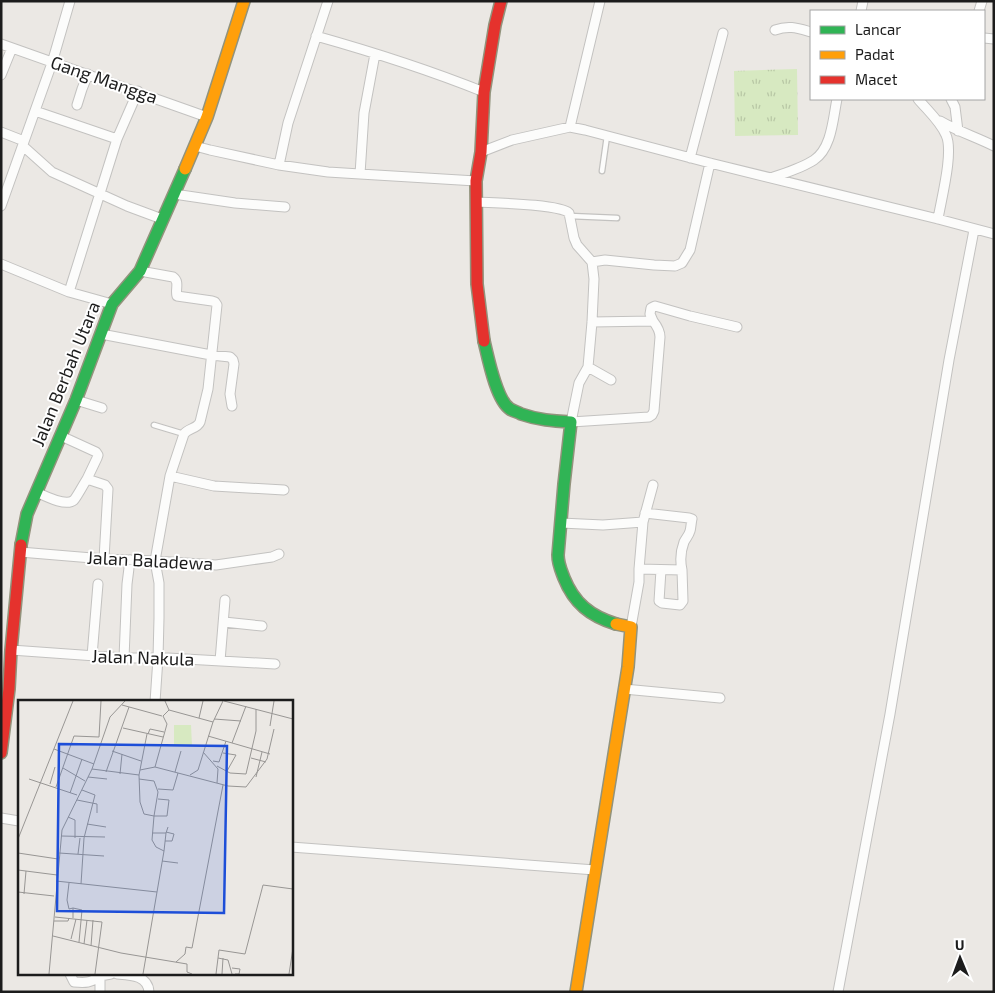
<svg xmlns="http://www.w3.org/2000/svg" width="995" height="993" viewBox="0 0 995 993" font-family="'Exo 2',sans-serif">
	<style>
		.grass { fill: url(#grass-tufts) }
		.lines { fill: none; stroke-linecap: round; stroke-linejoin: round }
		.lane-casing { stroke: #c3c2c0; stroke-width: 7 }
		.street-casing { stroke: #c3c2c0; stroke-width: 11 }
		.fast-casing { stroke: #92937c; stroke-width: 14 }
		.slow-casing { stroke: #92937c; stroke-width: 14 }
		.jam-casing { stroke: #92937c; stroke-width: 14 }
		.lane { stroke: #fcfcfb; stroke-width: 4.5 }
		.street { stroke: #fcfcfb; stroke-width: 9 }
		.fast { stroke: #30b455; stroke-width: 11 }
		.slow { stroke: #ff9f0a; stroke-width: 11 }
		.jam { stroke: #e5322d; stroke-width: 11 }
		.labels { text-anchor: middle; stroke-width: 4; stroke-linejoin: round; paint-order: stroke }
		.street-label { font-size: 18px; fill: #1c1c1c; stroke: #fff }
		.inset-road { fill: none; stroke: #989694; stroke-width: 1 }
		.view { fill: #1d4ed8; fill-opacity: 0.15; stroke: #1d4ed8; stroke-width: 2.5 }
		.inset-edge { fill: none; stroke: #1c1c1c; stroke-width: 2.5 }
	</style>
	<defs>
		<pattern id="grass-tufts" width="24" height="20" patternUnits="userSpaceOnUse" patternTransform="scale(1.25)"><rect width="24" height="20" fill="#d7e9c1"/><path d="M3 7l-1-3M5 7V3M7 7l1-3M15 17l-1-3M17 17v-4M19 17l1-3" fill="none" stroke="#b8c7a5"/></pattern>
	</defs>
	<rect width="100%" height="100%" fill="#ebe8e4"/>
	<!-- grass -->
	<path class="grass" d="M797,69l1,66 -63,1 -1,-65z"/>
	<g class="lines">
		<defs>
			<path id="lane" d="M602,171l5,-35
				M570,216l47,2
				M154,425l30,9"/>
			<path id="street" d="M861,11l2,-10
				M979,11l3,-10
				M775,30c14,-5 22,-2 36,2
				M316,36c57,16 113,34 168,56
				M984,38l10,1
				M1,44l206,73
				M1,75l11,-27
				M918,99c10,12 22,22 28,36 8,17 -5,65 -8,84
				M951,99l4,8 3,24
				M77,105l5,-16 6,-15
				M35,111l82,28
				M940,121c17,10 36,16 54,25
				M570,127l30,-126
				M1,132l23,9
				M23,146l29,26 75,34 35,13
				M195,146l15,4 69,15 49,7 32,2 116,7
				M481,152l31,-12 58,-13 15,3 125,33 228,56 56,15
				M690,158l33,-125
				M279,165l9,-42 40,-122
				M360,174l4,-61 11,-59
				M771,178c14,-5 31,-10 43,-18 18,-12 19,-42 23,-61
				M174,194l61,9 50,4
				M477,202c16,1 82,2 92,11l5,25 3,7 15,17 2,17 -2,43 -4,45 -9,16 -8,39 78,-5 3,-2 2,-4 6,-74c0,-6 -3,-11 -7,-16l-61,1
				M1,206l51,-143 18,-62
				M592,262l13,-2 49,5 21,1 7,-3 8,-13 20,-87
				M1,264l68,28 43,12
				M140,271l33,6c7,5 2,12 4,19l35,5 3,1 2,3 -9,84 -8,33c-3,7 -12,6 -16,12l-14,42 -15,85 4,22v35l-1,40 -3,44
				M69,292l48,-153 21,-48
				M653,321l-3,-7 1,-6 4,-2 35,10 47,11
				M101,334l110,21 19,2 3,3 1,4 -4,30 2,12
				M588,367l23,13
				M76,400l26,8
				M61,436l35,16 2,3 -1,3 -10,21 18,6 3,4 -4,70
				M170,476l44,10 70,4
				M36,492c9,4 30,15 38,8 4,-5 9,-15 13,-21
				M561,523l42,2 40,-3 10,-37
				M20,552l84,7 51,2 61,4 56,-8 7,-3
				M639,569l43,1c-2,-9 -1,-20 2,-28 2,-4 5,-7 6,-11 1,-3 1,-8 2,-12l-3,-1 -44,-5
				M661,570l-2,31 3,2 18,2 3,-4 -1,-31
				M224,622l38,4
				M631,627l8,-45v-13l4,-47
				M11,650l113,8h44l107,6
				M92,656l6,-72
				M124,658l3,-74 3,-24
				M220,661l5,-61
				M624,689l96,9
				M1,818l18,3
				M291,847l304,23
				M70,974l4,8c12,1 16,1 26,-6v16
				M117,974c13,1 31,1 32,18
				M100,976l11,-2
				M838,992l52,-278 59,-354 25,-130"/>
			<path id="fast" d="M484,341c4,16 12,59 26,68 3,2 8,3 11,5 17,6 32,7 50,8l-7,62 -6,71c0,9 3,15 6,23 10,25 26,38 52,46
				M21,545l6,-31 49,-114 36,-96 28,-33 45,-102"/>
			<path id="slow" d="M185,169l22,-52 37,-116
				M576,992l52,-325 3,-40 -15,-3"/>
			<path id="jam" d="M484,341l-7,-57 -1,-103 5,-29 3,-60 11,-67 6,-24
				M1,753l8,-64 2,-39 10,-105"/>
		</defs>
		<!-- lane casing -->
		<use href="#lane" class="lane-casing"/>
		<!-- street casing -->
		<use href="#street" class="street-casing"/>
		<!-- fast casing -->
		<use href="#fast" class="fast-casing"/>
		<!-- slow casing -->
		<use href="#slow" class="slow-casing"/>
		<!-- jam casing -->
		<use href="#jam" class="jam-casing"/>
		<!-- lane -->
		<use href="#lane" class="lane"/>
		<!-- street -->
		<use href="#street" class="street"/>
		<!-- fast -->
		<use href="#fast" class="fast"/>
		<!-- slow -->
		<use href="#slow" class="slow"/>
		<!-- jam -->
		<use href="#jam" class="jam"/>
	</g>
	<g class="labels">
		<!-- street labels -->
		<g class="street-label">
			<text transform="translate(104 80) rotate(19)" y="6">Gang Mangga</text>
			<text transform="translate(66 374) rotate(-68)" y="6">Jalan Berbah Utara</text>
			<text transform="translate(150 561) rotate(3)" y="6">Jalan Baladewa</text>
			<text transform="translate(143 658) rotate(2)" y="6">Jalan Nakula</text>
		</g>
	</g>
	<!-- overview -->
	<g transform="translate(18 700)">
		<rect width="275" height="275" fill="#ebe8e4"/>
		<path d="M156,25h17l1,21h-18z" fill="#d7e9c1"/>
		<path class="inset-road" d="M206,1l69,18M104,5l40,11M151,10l44,12M181,18l4,-17M196,19l27,2M252,26l4,-25M105,28l40,9M130,34l2,-5 14,3M190,36l62,18M81,37l2,-36M214,43l14,-37M36,49l40,15M94,51l29,10M185,52l15,17 -1,14M205,53l13,2 -9,16M233,58l15,4M195,61l6,1 7,-21M199,66l13,7 16,1 10,-43v-22M137,67l12,-43 -4,-8 6,-6 -4,-9M45,68l22,13M74,69l47,6M122,70l15,-3 73,19 18,1 21,-28 7,-30M88,72l23,-65M157,72l6,-21M102,74l2,-20M172,75l8,-5 15,-48 10,-21M70,77l19,2M238,77l6,-25M11,79l48,16M121,79l15,2 4,11 -4,24h13l2,-16 -11,-1M32,84l5,-17M38,87l18,-51 25,1M140,89l15,1 5,-17M52,93l12,-34M59,100l20,4v9M50,117l7,3v18M69,124l19,3M134,133h14l2,-6M43,136l44,1M0,139l55,-138M147,141h7l2,-7 -8,-2M146,151l2,-18M0,153l40,6M41,153l45,3M60,154l2,-16M144,161l16,2M0,170l39,5M38,181l101,11M51,183l-2,17 2,9 4,-1v10M63,184l3,-46 11,-43 -13,-5M0,192l36,4M6,194l2,-23M55,208l9,2 -3,32M37,217l47,5 -7,52M36,221h14l1,-3M35,236l68,17 66,11v8l5,2M53,239l5,-20M66,244l3,-24M73,246l2,-26M200,258l10,2 4,14M158,262l9,-8 1,-7 6,1 31,-163M214,268l8,1 -1,5h-4M31,274l13,-144 30,-61 18,-52 15,-16M125,274l21,-123 -8,-4 -4,-7 2,-24 -10,-2 -4,-12 -1,-27 8,-41M198,274l3,-24 26,4 18,-69 30,4M204,274l1,-16M271,274l4,-26"/>
		<path class="view" d="M41,44l168,2 -3,167 -167,-2z"/>
		<rect width="275" height="275" class="inset-edge"/>
	</g>
	<!-- border -->
	<rect width="995" height="993" fill="none" stroke="#1c1c1c" stroke-width="5"/>
	<!-- legend -->
	<rect x="810" y="10" width="175" height="90" fill="#ffffff" stroke="#a4a4a4"/>
	<rect x="820" y="26" width="25" height="8" fill="#30b455" stroke="#a4a4a4"/>
	<text x="855" y="35" font-size="15" fill="#1c1c1c">Lancar</text>
	<rect x="820" y="51" width="25" height="8" fill="#ff9f0a" stroke="#a4a4a4"/>
	<text x="855" y="60" font-size="15" fill="#1c1c1c">Padat</text>
	<rect x="820" y="76" width="25" height="8" fill="#e5322d" stroke="#a4a4a4"/>
	<text x="855" y="85" font-size="15" fill="#1c1c1c">Macet</text>
	<!-- north arrow -->
	<g transform="translate(960 958) rotate(359)" stroke="#ffffff" stroke-width="4" paint-order="stroke">
	<path d="M0-4L9 19L0 12L-9 19Z" fill="#1c1c1c"/>
	<text y="-8" font-size="14" font-weight="bold" text-anchor="middle" fill="#1c1c1c">U</text>
	</g>
</svg>
